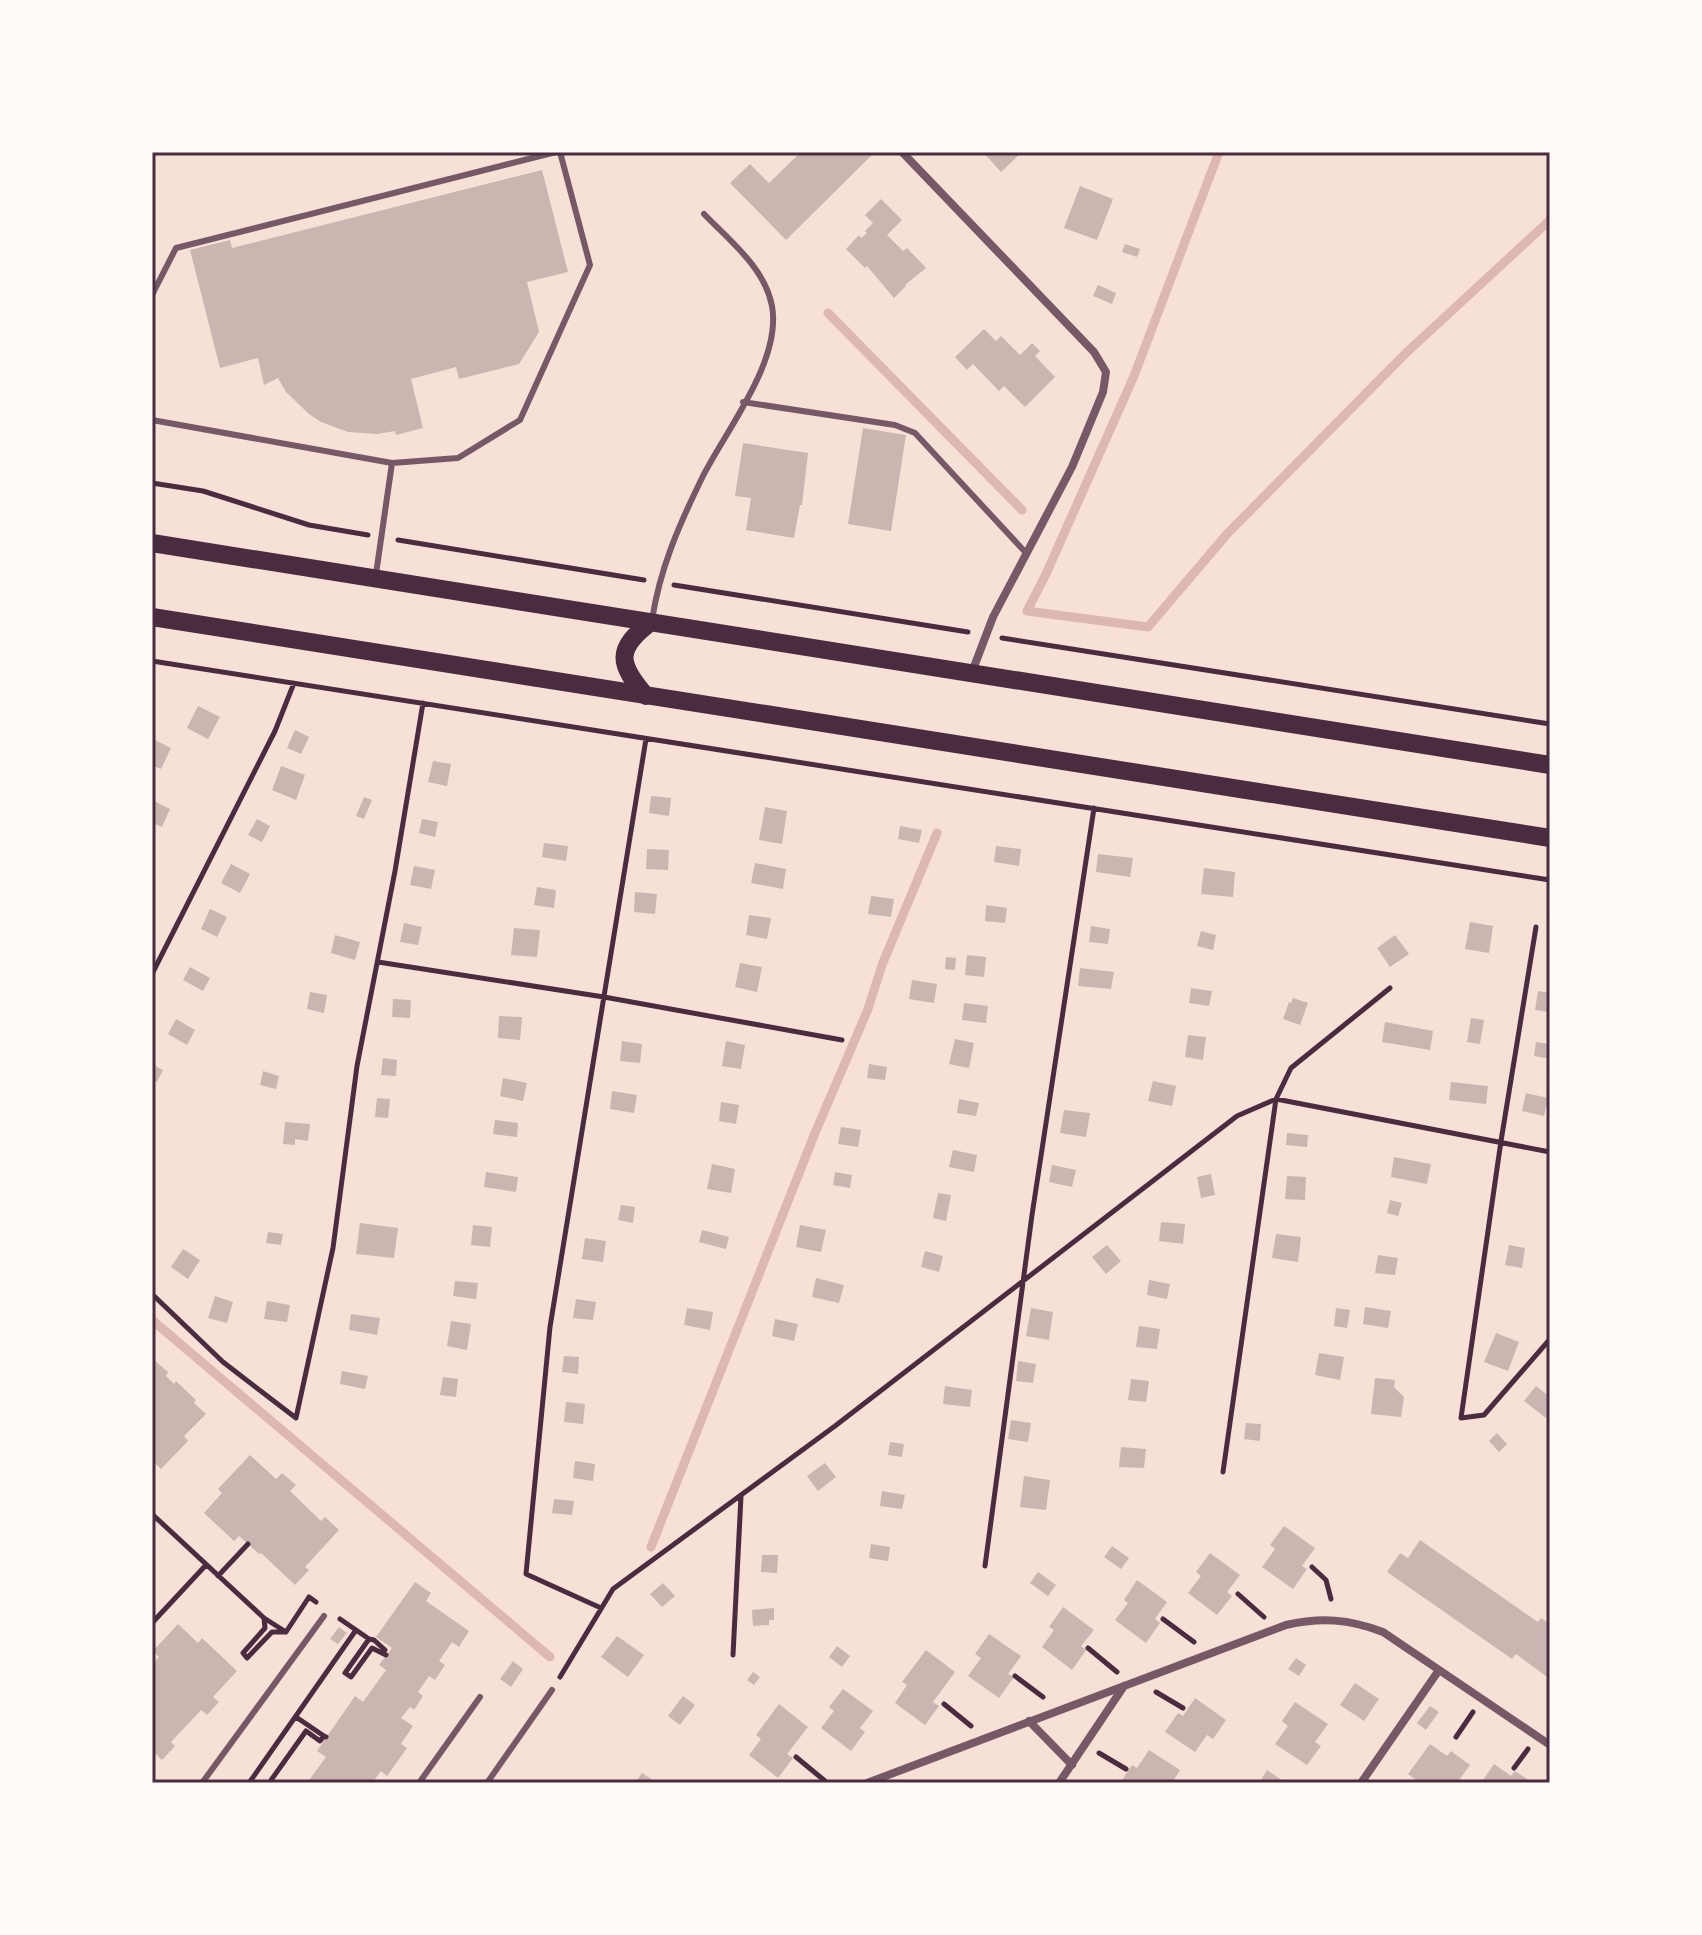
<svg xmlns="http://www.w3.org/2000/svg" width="1702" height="1935" viewBox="0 0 1702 1935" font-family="Signika,sans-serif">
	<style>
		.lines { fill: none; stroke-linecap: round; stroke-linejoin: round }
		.stream { stroke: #dcb8b0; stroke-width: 9 }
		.building { fill: #ccb4b1 }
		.path { stroke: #4a2c40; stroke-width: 5 }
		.service { stroke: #755966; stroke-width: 6 }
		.minor { stroke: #755966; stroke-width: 8 }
		.primary { stroke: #4a2c40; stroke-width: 18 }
		.neatline { fill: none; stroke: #4a2c40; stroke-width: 3 }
	</style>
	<rect width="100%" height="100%" fill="#f7e1d7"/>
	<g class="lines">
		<!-- stream -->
		<path class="stream" d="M1219,152l-85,224 -88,198 -19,37 121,16 79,-93 178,-180 145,-134
			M828,313l194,197
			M152,1320l398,337
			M651,1547l164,-414 53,-124 14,-44 55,-132"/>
	</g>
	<!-- building -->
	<path class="building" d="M801,152h74l-89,88 -56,-57 20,-19 19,19z
		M983,152h35l2,2 -19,18z
		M542,170l26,102 -41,10 12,50 -20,32 -60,15 -3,-12 -45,12 12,49 -27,7 -1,-4 -18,3 -29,-2 -27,-10 -12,-8 -23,-22 -8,-14 -14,7 -6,-27 -38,10 -30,-118 40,-10 2,8z
		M1080,186l33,13 -16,41 -33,-12z
		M881,199l21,21 -15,15 16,16 4,-3 19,20 -21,17 1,1 -12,12 -27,-32 -2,2 -19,-19 13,-14 2,3 6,-5 -2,-2 8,-8 -8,-8z
		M1125,244l15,5 -3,8 -15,-5z
		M1098,285l18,8 -4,11 -19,-8z
		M984,329l12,12 5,-5 19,19 12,-12 8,8 -5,5 20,21 -30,30 -21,-21 -5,5 -26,-27 -6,6 -12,-13z
		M863,428l43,7 -15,96 -43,-7z
		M743,443l65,10 -6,52h-2l-6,33 -48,-8 5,-32 -16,-2z
		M198,706l22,11 -12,22 -21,-11z
		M295,730l14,7 -8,17 -14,-6z
		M155,740l16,8 -10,21 -9,-4z
		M433,761l18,3 -4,22 -19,-4z
		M281,766l24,9 -9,25 -24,-10z
		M651,796l20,2 -2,18 -20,-3z
		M364,797l8,3 -8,19 -8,-3z
		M152,800l18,9 -8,18 -10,-4z
		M765,807l22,4 -5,33 -23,-4z
		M257,819l13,7 -8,16 -14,-7z
		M422,819l16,3 -3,15 -16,-4z
		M900,826l22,4 -3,13 -21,-4z
		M544,843l24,3 -2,15 -24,-4z
		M996,846l25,3 -2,17 -25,-4z
		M647,849l22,1 -1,20 -22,-1z
		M1098,854l35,4 -3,19 -34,-5z
		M755,863l31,6 -3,20 -32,-6z
		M231,864l19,10 -10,19 -19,-10z
		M414,866l21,4 -4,19 -21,-4z
		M1204,868l31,4 -2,25 -32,-3z
		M537,887l19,3 -2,18 -20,-3z
		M635,892l22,2 -2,20 -21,-2z
		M871,896l23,3 -3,18 -23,-3z
		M986,905l21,3 -2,15 -20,-2z
		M210,909l17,8 -10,20 -16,-8z
		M749,915l22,3 -4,21 -21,-4z
		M1470,922l23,4 -4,27 -24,-4z
		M404,923l18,4 -4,18 -18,-3z
		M1091,926l19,3 -2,15 -19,-2z
		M514,928l26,2 -3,27 -26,-2z
		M1201,931l15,4 -3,15 -16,-4z
		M335,935l25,7 -5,18 -24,-7z
		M1395,935l14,19 -19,13 -13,-19z
		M967,955l19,2 -2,20 -19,-2z
		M946,957l10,1 -1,12 -10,-1z
		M740,963l22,4 -5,25 -22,-5z
		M190,967l20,11 -7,13 -20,-11z
		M1080,968l34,4 -3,17 -33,-3z
		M912,980l25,4 -3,19 -25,-4z
		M1191,988l21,3 -3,15 -20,-3z
		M1538,991l12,2 -1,19 -14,-2z
		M310,992l17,3 -3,18 -17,-4z
		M1293,998l15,5 -8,22 -17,-6 6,-17 2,1z
		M393,999l18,1 -1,18 -18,-1z
		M964,1003l24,3 -2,17 -24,-3z
		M499,1016l23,1 -2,23 -22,-2z
		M1471,1018l13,2 -4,24 -13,-2z
		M176,1019l19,11 -8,15 -19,-11z
		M1385,1022l48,9 -3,19 -48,-8z
		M1188,1035l18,2 -3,23 -18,-3z
		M955,1039l19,4 -5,25 -20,-4z
		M622,1041l20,3 -2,19 -20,-2z
		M726,1041l19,4 -4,24 -19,-3z
		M1536,1042l14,2v15l-16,-3z
		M383,1058l14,2 -1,16 -15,-1z
		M152,1064l11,6 -6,12 -5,-3z
		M869,1064l18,3 -2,13 -18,-2z
		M263,1071l16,5 -3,13 -16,-4z
		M503,1078l24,5 -4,18 -23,-5z
		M1153,1081l23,5 -4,20 -24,-5z
		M1451,1082l37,4 -2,18 -37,-4z
		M612,1091l25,4 -3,18 -24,-4z
		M1526,1093l22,5 -4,18 -22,-5z
		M377,1098l13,1 -2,19 -13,-1z
		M959,1099l20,4 -3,13 -19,-3z
		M721,1102l18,3 -3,19 -17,-3z
		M1064,1110l26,3 -4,24 -26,-4z
		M495,1120l23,3 -1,14 -24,-3z
		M285,1122l25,2 -2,17 -13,-2v6l-12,-1z
		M841,1127l20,3 -3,17 -20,-3z
		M1287,1133l21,2 -1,12 -21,-2z
		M953,1150l24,5 -3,17 -25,-5z
		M1394,1157l37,7 -4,20 -36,-7z
		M712,1164l23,5 -4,24 -24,-4z
		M1052,1165l24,5 -4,17 -23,-5z
		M486,1172l32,5 -2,15 -32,-5z
		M835,1172l17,3 -2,13 -17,-3z
		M1211,1174l4,21 -14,3 -4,-21z
		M1287,1176l19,1 -1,23 -20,-1z
		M938,1193l13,2 -5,26 -13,-3z
		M1390,1200l12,3 -4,13 -11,-3z
		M621,1205l14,2 -2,16 -15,-3z
		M1161,1222l24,2 -2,20 -24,-3z
		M360,1223l38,5 -4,30 -38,-4z
		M473,1225l19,2 -2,20 -19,-2z
		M800,1225l26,5 -5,22 -25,-5z
		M702,1230l27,7 -3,12 -27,-7z
		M268,1232l15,2 -2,11 -15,-2z
		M1276,1234l25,3 -3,25 -26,-4z
		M585,1238l21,3 -3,21 -21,-3z
		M1107,1245l14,16 -15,13 -14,-17z
		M1509,1245l16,3 -3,20 -17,-3z
		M183,1249l17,11 -12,19 -17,-12z
		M925,1251l18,5 -4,16 -18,-5z
		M1378,1255l20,3 -3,17 -20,-2z
		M816,1278l28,7 -5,18 -27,-6z
		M1149,1280l21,4 -3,15 -20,-4z
		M455,1281l23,2 -2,16 -23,-3z
		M215,1296l18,6 -6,21 -19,-5z
		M576,1299l20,3 -3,18 -20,-2z
		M267,1301l23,4 -3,17 -23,-3z
		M1365,1307l26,4 -3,17 -25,-4z
		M687,1308l26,4 -3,18 -26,-5z
		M1031,1308l22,4 -4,28 -23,-4z
		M1336,1308l14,2 -3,18 -13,-2z
		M351,1314l29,4 -3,17 -28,-5z
		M775,1319l23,5 -4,17 -22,-5z
		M451,1321l20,3 -4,26 -20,-4z
		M1139,1326l21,3 -3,20 -21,-2z
		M1496,1333l23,9 -11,29 -24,-9z
		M1319,1353l25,4 -4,23 -25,-5z
		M564,1356l15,1 -1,17 -16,-2z
		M152,1358l16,14 -2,4 8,8 2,-3 20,19 -2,3 12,11 -22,22 4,5 -27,28 -9,-9z
		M1018,1361l18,3 -3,19 -17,-2z
		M342,1371l26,5 -3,13 -25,-5z
		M443,1377l15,2 -2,18 -16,-2z
		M1375,1378l20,2 -1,7 10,10 -3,20 -30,-3z
		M1131,1379l18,2 -3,21 -18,-2z
		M945,1386l27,4 -2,17 -27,-3z
		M1536,1386l14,11v16l-4,5 -22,-17z
		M566,1402l19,2 -2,20 -19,-2z
		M1011,1420l20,3 -3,19 -20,-3z
		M1246,1423l15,1 -1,17 -16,-2z
		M1497,1433l10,11 -8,8 -10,-11z
		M890,1442l14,2 -2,13 -14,-2z
		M1121,1447l25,2 -2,19 -25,-1z
		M250,1455l26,24 6,-6 14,12 -6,6 31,30 4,-4 14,13 -34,37 4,3 -14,15 -34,-32 -2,1 -20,-18 -5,5 -30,-28 18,-20 -4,-4z
		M575,1461l20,3 -2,17 -20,-3z
		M825,1463l11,14 -18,14 -11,-15z
		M1024,1476l26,4 -4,30 -26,-3z
		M882,1491l23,4 -3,14 -22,-3z
		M554,1499l20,2 -2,14 -20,-2z
		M1284,1526l31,22 -13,18 5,3 -14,20 -31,-22 13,-18 -5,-4z
		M1420,1540l118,82 3,-4 9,6v55l-34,-25 -4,5 -125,-87 13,-19 8,5z
		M871,1544l19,3 -2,14 -19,-3z
		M1112,1546l17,12 -8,11 -17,-12z
		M1210,1553l30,22 -13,17 5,4 -15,19 -29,-22 13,-17 -5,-4z
		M762,1555h16l-1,18 -16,-1z
		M1038,1572l18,13 -8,11 -18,-13z
		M1137,1580l30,22 -12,17 5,4 -14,20 -31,-23 13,-17 -4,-3z
		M415,1582l16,11 -5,8 43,30 -10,16 -7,-5 -13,19 6,4 -10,15 -6,-4 -11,16 5,4 -9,14 -4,-3 -9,11 12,8 -12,18 6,4 -20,28 -6,-5 -9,12 -14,-2 -2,2h-49l19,-26 -9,-6 38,-55 8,6 23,-32 -7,-5 13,-17 -16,-11z
		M663,1583l12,13 -13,11 -12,-13z
		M1063,1607l31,23 -13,16 5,4 -14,20 -30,-23 12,-17 -5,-3z
		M774,1608v12h-5v5l-16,1 -1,-16z
		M178,1624l20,19 4,-5 35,33 -24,26 6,5 -12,13 -6,-5 -30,32 4,4 -13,14 -10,-10v-85l7,-8 -6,-6z
		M339,1627l8,6 -9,11 -8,-5z
		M989,1634l32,22 -13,18 6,3 -15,21 -31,-22 13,-18 -6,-4z
		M617,1636l27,19 -16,22 -27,-20z
		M837,1646l13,10 -8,11 -13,-10z
		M926,1650l29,22 -22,30 6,4 -14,19 -30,-22 12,-18 -5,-3z
		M1296,1658l10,7 -7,11 -11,-7z
		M513,1661l10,8 -12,18 -11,-8z
		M753,1672l7,5 -6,8 -7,-5z
		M1355,1683l24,16 -15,22 -24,-16z
		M843,1689l30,22 -13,17 5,4 -14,19 -30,-23 13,-17 -5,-4z
		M683,1696l12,9 -15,20 -12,-9z
		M1195,1698l31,22 -13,19 -6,-4 -12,17 -30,-20 13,-19 5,3z
		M1295,1702l33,22 -13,18 6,4 -14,19 -32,-21 13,-18 -6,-5z
		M779,1704l29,23 -21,27 6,4 -15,20 -29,-23 12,-16 -5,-4z
		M1430,1706l9,6 -13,18 -9,-7z
		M1430,1744l17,12 4,-5 19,14 -13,18h-37l-12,-9z
		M1149,1750l31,20 -8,13h-52l12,-18 5,3z
		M1494,1764l17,12 4,-5 18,12h-52z
		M1267,1770l19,13h-27z
		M642,1773l15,10h-22z"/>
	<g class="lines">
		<!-- path -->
		<path class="path" d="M152,483l51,8 106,34 59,10
			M398,540l246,40
			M674,585l294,47
			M1002,638l548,86
			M152,661l1398,219
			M1536,927l-35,214 -40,277 23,-3 66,-76
			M378,962l226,35 238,43
			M152,974l123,-243 19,-48
			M152,1294l71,68 73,56 37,-170 24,-182 38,-195 28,-168
			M1223,1472l53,-373 15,-31 99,-80
			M152,1514l112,104 22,14
			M985,1566l47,-351 62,-407
			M1312,1567l14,13 5,19
			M218,1576l30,-32
			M1238,1594l26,23
			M601,1608l-75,-34 24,-247 96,-588
			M264,1618l1,10 -22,25 4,5 25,-26h14l23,-35 7,5
			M1163,1619l31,23
			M152,1623l54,-58
			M356,1630l13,9 -24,34 6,4 21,-29 14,7
			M369,1639l5,1 11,10 -2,3
			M1088,1648l29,24
			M733,1655l8,-159
			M1015,1676l28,21
			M560,1677l53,-88 222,-163 402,-310 39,-17 274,53
			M1156,1692l27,16
			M944,1704l27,22
			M296,1717l28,19
			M1456,1737l17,-25
			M1099,1753l27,16
			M796,1757l29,24
			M1514,1768l14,-19
			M249,1783l107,-153 -16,-11
			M269,1783l37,-52 14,10 4,-5 2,1"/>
		<!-- service -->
		<path class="service" d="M152,295l24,-47 380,-96
			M743,402l152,23 20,8 112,121
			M152,420l240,43 66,-5 62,-38 70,-155 -30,-113
			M376,574l16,-111
			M652,620c8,-52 27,-95 50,-142 24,-48 80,-117 70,-172 -7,-38 -42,-65 -68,-92
			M202,1783l122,-167
			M419,1783l61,-86
			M487,1783l65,-93"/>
		<!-- minor -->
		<path class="minor" d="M902,152l192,200 12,20 -3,20 -31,75 -79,150 -21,55
			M1029,1721l43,44
			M867,1783l419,-158c35,-8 63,-6 97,7l167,113
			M1059,1783l65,-97
			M1361,1783l78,-113"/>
		<!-- primary -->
		<path class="primary" d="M152,543l1398,222
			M152,617l1398,221
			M646,696c-28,-32 -31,-47 5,-74"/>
	</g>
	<!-- border -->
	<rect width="1702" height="1935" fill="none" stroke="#fffaf5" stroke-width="308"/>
	<rect x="154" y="154" width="1394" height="1627" class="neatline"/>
</svg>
